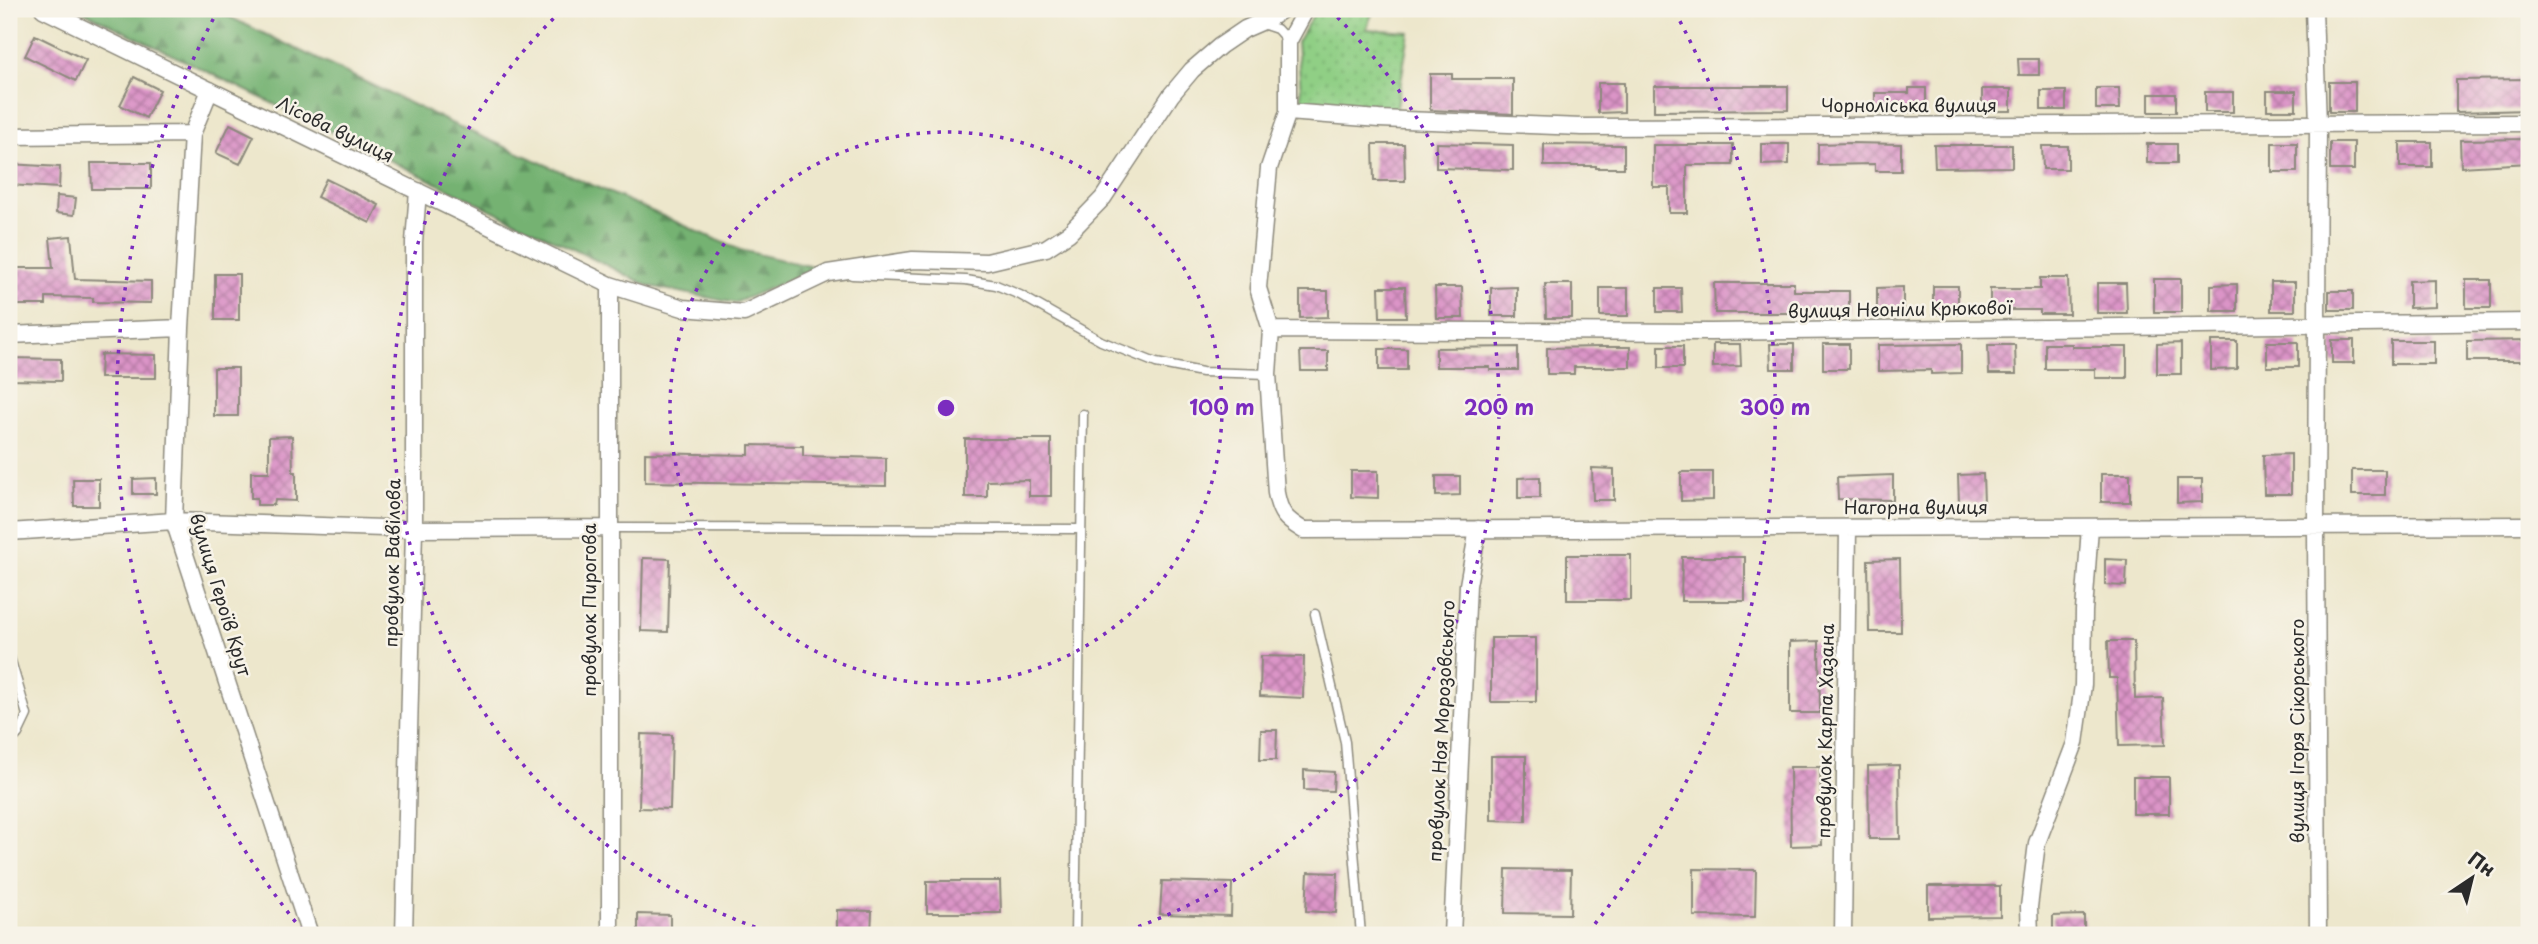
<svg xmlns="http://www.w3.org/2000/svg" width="2538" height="944" viewBox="0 0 2538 944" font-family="'Playpen Sans',sans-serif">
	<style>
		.green { fill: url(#green-dots); stroke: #5e7d58; stroke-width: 2 }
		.forest { fill: url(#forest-firs); stroke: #506e4e; stroke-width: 2 }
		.building { fill: url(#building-cross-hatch) }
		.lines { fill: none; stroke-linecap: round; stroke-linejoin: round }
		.service-casing { stroke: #8c897c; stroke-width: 11 }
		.minor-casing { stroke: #8c897c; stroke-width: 19 }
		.service { stroke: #fff; stroke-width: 8 }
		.minor { stroke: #fff; stroke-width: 16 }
		.ring { fill: none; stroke: #7b2cbf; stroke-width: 3.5; stroke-dasharray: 3.5 7 }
		.labels { text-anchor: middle; stroke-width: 5; stroke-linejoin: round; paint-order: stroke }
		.street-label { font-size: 18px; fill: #2b2b2b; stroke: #f7f3e8 }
		.centre { fill: #7b2cbf; stroke: #f7f3e8; stroke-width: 3.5 }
		.ring-label { font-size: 21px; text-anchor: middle; font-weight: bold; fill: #7b2cbf; stroke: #f7f3e8; stroke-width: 5; stroke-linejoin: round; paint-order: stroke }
	</style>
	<defs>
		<pattern id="green-dots" width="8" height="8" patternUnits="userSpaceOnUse" patternTransform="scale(1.75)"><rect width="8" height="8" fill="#90cf85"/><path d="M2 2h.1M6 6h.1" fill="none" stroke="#7cb273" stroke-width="1.8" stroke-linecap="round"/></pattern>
		<pattern id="forest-firs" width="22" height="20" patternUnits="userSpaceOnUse" patternTransform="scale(1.75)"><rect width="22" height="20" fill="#74b272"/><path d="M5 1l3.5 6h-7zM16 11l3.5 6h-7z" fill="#5f915e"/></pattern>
		<pattern id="building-cross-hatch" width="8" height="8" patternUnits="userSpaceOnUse" patternTransform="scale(1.75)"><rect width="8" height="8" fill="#db94c7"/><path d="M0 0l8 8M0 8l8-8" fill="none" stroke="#b279a2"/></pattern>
	</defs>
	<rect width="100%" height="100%" fill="#f7f3e8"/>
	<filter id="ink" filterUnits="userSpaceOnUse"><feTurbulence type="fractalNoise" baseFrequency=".0143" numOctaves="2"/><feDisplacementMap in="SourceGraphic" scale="14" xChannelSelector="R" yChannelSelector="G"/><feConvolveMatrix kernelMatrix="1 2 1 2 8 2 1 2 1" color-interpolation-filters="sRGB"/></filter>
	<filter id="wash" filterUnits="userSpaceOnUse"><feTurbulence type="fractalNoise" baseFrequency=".00686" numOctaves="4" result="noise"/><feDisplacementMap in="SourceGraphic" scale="28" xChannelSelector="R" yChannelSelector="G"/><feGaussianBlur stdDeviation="1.57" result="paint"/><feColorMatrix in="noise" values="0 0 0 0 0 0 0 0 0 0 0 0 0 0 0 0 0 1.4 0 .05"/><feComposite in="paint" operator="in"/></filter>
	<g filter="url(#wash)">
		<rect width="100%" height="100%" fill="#ede7cc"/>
		<!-- green -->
		<path class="green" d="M1317,9h57l-8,20 43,3 -13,80 -94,-8 -5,-62z"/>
		<!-- forest -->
		<path class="forest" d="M78,9h135l240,115 287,126 77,18 -82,35 -86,-17z"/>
		<g id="blocks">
			<!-- building -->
			<path class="building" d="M35,35l51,25 -10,21 -51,-25z
				M2018,59h21v16h-20z
				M1430,74h22v5h61v35l-83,-4z
				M134,77l26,13 -14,28 -26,-13z
				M2529,79v31l-73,2v-32z
				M2329,82h26v30h-26z
				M1598,83h26v29l-26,1z
				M1654,86h134v24l-134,1z
				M1909,88h17v24l-51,1v-20h34z
				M2096,88h23l1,21h-24z
				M1982,89h29v22h-29z
				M2041,91h25v19h-25z
				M2267,91h29v19h-29z
				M2205,92h28v20h-28z
				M2149,94h27v18h-27z
				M230,124l24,12 -14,28 -24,-11z
				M2529,139v24l-68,4 -1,-27z
				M2330,142h24v28h-24z
				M2400,142h32v25h-32z
				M1436,143l77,2v25l-77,-2z
				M1850,143l51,1v27h-26v-7l-57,1v-21z
				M2272,143h25v29h-25z
				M1373,144h31l1,37h-31z
				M1544,144l80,1v23h-28v-2h-52z
				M1762,144h27v20l-27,1z
				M2147,144h30v19h-30z
				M1653,145h80v20h-46v48h-18v-26h-16z
				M1934,145h78v22l-77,1z
				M2042,146h26v23h-25z
				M91,163h60v26h-59z
				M9,164l51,3 -1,21 -50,-3z
				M326,179l53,26 -9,18 -53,-26z
				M57,196l19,2 -2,17 -18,-2z
				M71,236l4,43 76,2v22l-58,-1v-4l-47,-1v8h-37v-37h44l-3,-30z
				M215,274h24v46h-24z
				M2040,278h28l1,36h-29v-4h-50v-21h50z
				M2154,279h27v33h-27z
				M2435,280v27l-26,1v-27z
				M2466,280h25v28h-25z
				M2271,282h24v29h-24z
				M1714,283h80v8h55v22h-134z
				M2097,283h29l1,30h-30z
				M1545,284h27v34h-26z
				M2237,284v27h-26v-26z
				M1933,286h25v28h-25z
				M1379,287h26l1,30h-26z
				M1435,287h27l1,31h-27z
				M1517,287v29h-26v-28z
				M1903,287v27h-26v-26z
				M1600,288h28v28h-28z
				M1657,288h24l1,24h-25z
				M1300,291h28v26l-28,1z
				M2329,291h24v19h-24z
				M2332,340h22v23h-22z
				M2529,340v21h-62v-20z
				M2211,341h26v28l-26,1z
				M2391,341h43v23h-43z
				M2267,342h31v25h-31z
				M2181,343v31h-24v-30z
				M1713,344h27l1,22 -28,1z
				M1770,344h24v25h-23z
				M1823,344h26v25h-26z
				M1961,344v29l-30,1v-4l-53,1v-26z
				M2045,344h27v3h55v31h-32v-9h-50z
				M1988,345h27l1,29h-27z
				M1659,346h24v22h-24z
				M1518,347v23h-28v-3h-54v-19z
				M1601,347h29v20h-56v7h-27v-26z
				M1379,349h28v21h-28z
				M1300,351h28v20h-27z
				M101,354l55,1v23h-56z
				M9,358l52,1v22l-52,-1z
				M214,368h24v48h-24z
				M292,436l1,36h3v29l-21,-1 -1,5h-17v-7h-6v-26h18v-35z
				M965,439h86v57h-22v-16l-42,1v16h-22z
				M749,445l54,1v10l83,2v28l-241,-4v-29l104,2z
				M2291,454v40h-27l-1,-39z
				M1592,468l22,1v31h-21z
				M2352,470h33v25h-33z
				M1351,471h27v27l-27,-1z
				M1681,472h32v28l-32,1z
				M1983,474l1,29h-25l-1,-28z
				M2101,474h29v28h-29z
				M1893,475v25l-55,-1 -1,-22z
				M1436,476h24v19l-24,1z
				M1540,477v21h-22v-20z
				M156,478v16h-23v-15z
				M73,479h26v27h-25z
				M2177,479h25v23l-25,1z
				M1567,555h64v45h-64z
				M1682,557h63v44h-64z
				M643,558l27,1 -2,73 -27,-1z
				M1900,559l1,73h-32l-1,-72z
				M2105,559l22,1 -1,26 -21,-1z
				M1491,638h45v64h-45z
				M1819,641l1,72h-30v-71z
				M2108,641h26l1,58 28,-1 2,47 -46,1 -2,-68h-8z
				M1261,656l43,1 -1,41 -43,-2z
				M1261,730h16l-1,30h-16z
				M641,734l31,1 -2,74 -31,-1z
				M1491,756h35v65l-35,-1z
				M1899,765l1,74h-31l-1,-73z
				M1790,767h30l2,78 -31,1z
				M1304,770l30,2 -1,19 -29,-1z
				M2133,777h36v37h-36z
				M1506,869l65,1 -1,44 -65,-1z
				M1694,869l62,1 -1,47 -61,-1z
				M1308,872l30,1 -2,40 -30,-2z
				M927,881h73l1,32h-74z
				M1162,881l70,2 -1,33 -71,-2z
				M1928,886h72v30l-72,1z
				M837,910l35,1 -1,24h-34z
				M638,914l32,1v20h-32z
				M2084,915v20h-31v-19z"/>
		</g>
	</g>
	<g filter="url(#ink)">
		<use href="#blocks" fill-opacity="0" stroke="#8c897c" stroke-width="2"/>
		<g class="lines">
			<defs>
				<path id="service" d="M1262,24l15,5 11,12
					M852,275l114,5 30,5 24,10 81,46 55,22 46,9 66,2
					M609,528l472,1
					M1315,614l30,128 16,193
					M9,654l18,61 -9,19 -9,9
					M1075,935l8,-521"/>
				<path id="minor" d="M43,9l567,276 73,23 61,5 84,-40 85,-13 74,2 59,-14 23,-15 34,-35 68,-103 21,-25 28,-24 25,-17 23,-10 15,-10
					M1306,9l-18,33v70l-19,56 -11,120 13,42 -3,44 8,119c4,21 9,26 27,37l1226,-5
					M2314,9l4,115 -2,402 2,409
					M210,90l-18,44 -11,194 -7,193 136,414
					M1288,112l91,7 203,8 947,-4
					M9,136l183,-2
					M1271,330l440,2 818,-10
					M9,335l172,-7
					M9,532l165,-11 240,8 195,-1
					M404,935l10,-406v-287l4,-51
					M610,935v-650
					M1452,935l16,-350 10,-56
					M1843,935l5,-407
					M2030,935l-1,-28 8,-64 38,-100 8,-58 1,-74 6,-84"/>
			</defs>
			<!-- service casing -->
			<use href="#service" class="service-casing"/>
			<!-- minor casing -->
			<use href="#minor" class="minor-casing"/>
			<!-- service -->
			<use href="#service" class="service"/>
			<!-- minor -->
			<use href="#minor" class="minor"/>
		</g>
	</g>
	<!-- distance rings -->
	<g class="ring">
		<circle cx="946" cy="408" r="276"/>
		<path d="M775 934A553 553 0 0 1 562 10M1330 10A553 553 0 0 1 1117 934"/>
		<path d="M302 930A829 829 0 0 1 217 12M1675 12A829 829 0 0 1 1590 930"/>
	</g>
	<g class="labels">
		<!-- street labels -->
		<g class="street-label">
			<text x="1909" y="112">Чорноліська вулиця</text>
			<text transform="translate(335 130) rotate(26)" y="6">Лісова вулиця</text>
			<text transform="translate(1900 310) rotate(-1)" y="6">вулиця Неоніли Крюкової</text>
			<text x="1916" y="514">Нагорна вулиця</text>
			<text transform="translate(393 563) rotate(-89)" y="6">провулок Вавілова</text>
			<text transform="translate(220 595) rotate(73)" y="6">вулиця Героїв Крут</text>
			<text transform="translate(590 610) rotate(-90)" y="6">провулок Пирогова</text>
			<text transform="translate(1442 731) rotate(-87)" y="6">провулок Ноя Морозовського</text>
			<text transform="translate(1826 731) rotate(-89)" y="6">провулок Карпа Хазана</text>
			<text transform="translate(2298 731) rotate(-90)" y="6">вулиця Ігоря Сікорського</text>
		</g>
	</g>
	<circle cx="946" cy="408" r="10" class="centre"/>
	<g class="ring-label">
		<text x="1222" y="415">100 m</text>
		<text x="1499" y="415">200 m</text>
		<text x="1775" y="415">300 m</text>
	</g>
	<!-- margin -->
	<rect width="2538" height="944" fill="none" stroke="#f7f3e8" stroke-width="35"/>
	<!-- north arrow -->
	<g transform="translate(2472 878) rotate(35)" stroke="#f7f3e8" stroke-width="5" paint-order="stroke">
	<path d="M0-5L12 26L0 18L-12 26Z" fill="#2b2b2b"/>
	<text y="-10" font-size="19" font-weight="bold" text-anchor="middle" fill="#2b2b2b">Пн</text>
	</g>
</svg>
